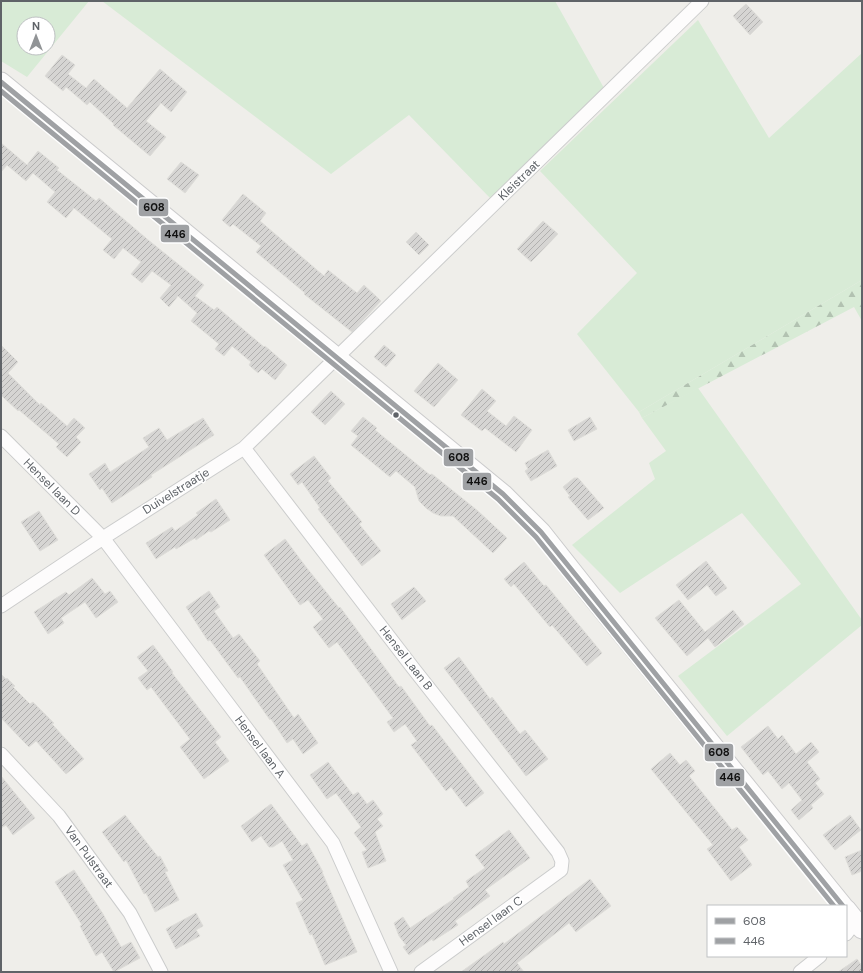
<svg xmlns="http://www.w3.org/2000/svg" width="863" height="973" viewBox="0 0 863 973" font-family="'DM Sans',sans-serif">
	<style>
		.grass { fill: #d8ebd6; fill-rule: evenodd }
		.forest { fill: url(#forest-firs) }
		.building { fill: url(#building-hatch); stroke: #deddd9 }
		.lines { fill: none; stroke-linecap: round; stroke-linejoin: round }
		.street-casing { stroke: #cbcccc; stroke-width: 15 }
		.secondary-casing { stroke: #cacacb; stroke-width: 21 }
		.street { stroke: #fdfcfc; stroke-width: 13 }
		.secondary { stroke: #fdfcfc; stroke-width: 19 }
		.bus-1-casing { stroke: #fff; stroke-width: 8 }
		.bus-2-casing { stroke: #fff; stroke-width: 8 }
		.bus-1 { stroke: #9fa1a4; stroke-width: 5 }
		.bus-2 { stroke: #9fa1a4; stroke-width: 5 }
		.bus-dot { fill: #5f6368; stroke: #fff; stroke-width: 1.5 }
		.labels { text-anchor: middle; stroke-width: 3; stroke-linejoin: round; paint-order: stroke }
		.street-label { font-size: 12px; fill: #5f6368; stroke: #fff }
		.line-badge { stroke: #fff; stroke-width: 1.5 }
		.pale-badge-label { font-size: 11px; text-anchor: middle; font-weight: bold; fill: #111 }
	</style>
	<defs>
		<pattern id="forest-firs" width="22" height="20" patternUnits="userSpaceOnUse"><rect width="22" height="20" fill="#d8ebd6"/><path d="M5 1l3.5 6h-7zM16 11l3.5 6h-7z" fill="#b2c2b1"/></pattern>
		<pattern id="building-hatch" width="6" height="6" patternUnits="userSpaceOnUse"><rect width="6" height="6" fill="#d6d5d3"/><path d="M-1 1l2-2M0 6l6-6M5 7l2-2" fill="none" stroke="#b1b0af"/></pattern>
	</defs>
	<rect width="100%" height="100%" fill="#efeeea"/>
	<!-- grass -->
	<path class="grass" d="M1,1h88l-62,76 -26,-16zM24,24h24v24h-24z
		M102,1h453l49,87 -113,111 -82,-84 -78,59z
		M698,20l71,118 93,-85v227l-223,132 -62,-78 60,-61 -97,-102z
		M698,388l164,232v5l-135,111 -49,-60 123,-92 -59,-71 -122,80 -48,-48 83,-66 -6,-16 17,-12 -24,-33z"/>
	<!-- forest -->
	<path class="forest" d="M862,280v41l-8,-14 -212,111 -3,-6z"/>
	<!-- building -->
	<path class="building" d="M746,4l17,18 -13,13 -17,-19z
		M62,55l13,10 -7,9 18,14 8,-9 33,29 33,-39 27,23 -16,20 -10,-9 -15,18 20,16 -16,19 -37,-31 1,-1 -24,-22 -3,3 -21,-18 -3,4 -18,-15z
		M1,143l26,22 11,-14 21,17 -2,2 39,31 3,-3 48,41 57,46 -9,11 19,14 3,-3 47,40 1,-1 22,19 -12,15 -13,-11 -4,4 -9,-8 2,-3 -19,-16 -8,10 -9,-7 4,-5 -28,-23 6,-8 -19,-17 -9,11 -9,-9 11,-13 -19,-14 -10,12 -11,-9 10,-12 -18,-14 -9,11 -11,-9 9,-11 -38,-31 -8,10 -19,-16 8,-10 -22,-19 -7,8 -19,-16 -6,7z
		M181,162l18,13 -14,18 -18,-14z
		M243,194l23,19 -6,8 64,55 4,-6 29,23 7,-8 17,16 -29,31 -48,-38 1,-1 -49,-41 5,-6 -28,-22 -3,3 -8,-7z
		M543,221l15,13 -27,28 -14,-13z
		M416,232l13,13 -10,10 -13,-13z
		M1,345l17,17 -10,11 32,32 1,-2 26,23 7,-8 11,10 -9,9 5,5 -14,15 -11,-10 3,-3 -40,-34 -1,1 -17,-16z
		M384,345l12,10 -10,12 -12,-10z
		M438,363l20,17 -24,27 -20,-16z
		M482,389l14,12 -9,10 19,15 8,-10 18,14 -16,22 -31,-24 -3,3 -21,-16z
		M331,391l14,13 -20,21 -14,-13z
		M363,417l14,11 -2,2 55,45 2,-1 46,37 29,27 -14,15 -40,-37h-12l-8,-3 -7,-5 -7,-7 -4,-14 -19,-16 -6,6 -39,-32 7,-9 -7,-5z
		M590,417l7,12 -23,12 -6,-11z
		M203,418l11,17 -63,40 1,2 -40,26 -10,-15 -2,2 -11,-16 16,-11 5,9 39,-25 -6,-9 16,-10 8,12z
		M548,450l9,16 -26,15 -6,-10 3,-2 -3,-6z
		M314,456l17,22 -3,3 34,41 -3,2 22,27 -19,15 -44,-57 2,-1 -18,-26 -4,3 -8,-11z
		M574,478h4l26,30 -16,12 -20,-23 2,-1 -7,-9z
		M216,499l14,21 -19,12 -2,-1 -13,9 -1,-2 -19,11 -1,-2 -19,12 -10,-16 26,-16 3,4 23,-16 -2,-2z
		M39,511l19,29 -18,11 -19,-29z
		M285,539l21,28 33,41 1,-1 59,80 2,-1 29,40 2,-1 52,68 -18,14 -15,-20 -5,4 -35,-46 6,-4 -12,-17 -11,8 -7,-10 6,-4 -56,-76 -8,6 -16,-21 10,-8 -15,-19 -8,5 -36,-50z
		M706,561l21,27 -11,8 -9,-11 -19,15 -12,-15z
		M524,562l20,24 2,-1 56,68 -15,13 -35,-41 -2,2 -36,-43 -3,3 -7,-8z
		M92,578l13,16 5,-3 8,11 -22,16 -11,-16 -24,16 3,5 -16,11 -14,-22 32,-20 3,3z
		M414,587l12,14 -24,19 -11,-16z
		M209,591l11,16 -6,4 19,27 6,-4 21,27 -3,3 37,54 4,-4 20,29 -15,11 -10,-15 -6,4 -16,-24 -1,1 -30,-43 -2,1 -28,-38 -2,1 -22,-34z
		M679,600l26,32 28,-22 11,14 -29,23 -7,-9 -21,18 -32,-38z
		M153,645l20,27 -1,1 49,64 -6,5 14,19 -25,18 -24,-32 10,-8 -39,-52 -4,3 -9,-12 10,-7 -11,-14z
		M459,657l31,42 2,-2 28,37 5,-4 23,29 -22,17 -82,-108z
		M1,674l5,5 1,-1 8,8 -2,1 17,17 3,-2 21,21 -2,1 32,35 -18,15 -30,-33 -7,6 -28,-29z
		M768,726l10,13 4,-4 14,19 15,-12 8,10 -12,10 13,17 -5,4 9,11 -13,11 2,3 -14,12 -8,-10 11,-10 -13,-17 -7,6 -14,-18 -5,4 -22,-28z
		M670,753l10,12 6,-5 9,11 -6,5 43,54 5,-3 11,13 -9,7 13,18 -21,16 -24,-32 6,-4 -62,-76z
		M328,762l25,33 5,-3 9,12 6,-4 10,14 -6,5 6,7 -8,6 11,29 -18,7 -6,-16 5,-2 -13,-17 7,-6 -25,-34 -9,6 -17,-24z
		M1,776l34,42 -22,17 -7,-10 -5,3z
		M271,804l31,42 5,-3 16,29h-1l35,80 -32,13 -13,-31 -2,1 -14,-32 7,-3 -20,-35 10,-5 -11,-19 -9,6h-4l-8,-11 -9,6 -11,-16z
		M125,815l33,42 2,-1 8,15 -3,1 14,28 -24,12 -9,-19 -2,1 -18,-34 -2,2 -22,-30z
		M850,815l11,15 -26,20 -12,-15z
		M509,830l21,28 -45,32 5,6 -35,25 3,4 -25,16 -1,-2 -23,16 -6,-8 3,-2 -7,-9 -5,-13 9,-6 7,11 44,-29 -1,-1 16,-11 -3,-6 19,-13 -10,-13z
		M862,850v21l-10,4 -7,-18z
		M74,870l29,44 18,33 10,-5 9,16 -26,14 -12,-20 -6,4 -16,-30 2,-1 -27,-43z
		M590,879l21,27 -35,26 -7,-9 -52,40 7,9h-63l42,-30 1,2z
		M196,913l7,13 -7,4 4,6 -24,13 -10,-20z
		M857,959l5,7v6h-24z"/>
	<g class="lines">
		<defs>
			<path id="street" d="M1,436l102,102 230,305 58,129
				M244,448l169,220 145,184 4,9 -1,9 -140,102
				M1,606l102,-68 141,-90 458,-447
				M1,754l58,62 71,97 31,59
				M846,934l10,-13
				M800,972l20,-16"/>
			<path id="secondary" d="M1,82l502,412 38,38 53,67 249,307
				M846,909l16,20"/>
		</defs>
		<!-- street casing -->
		<use href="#street" class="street-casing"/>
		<!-- secondary casing -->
		<use href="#secondary" class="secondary-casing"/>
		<!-- street -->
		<use href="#street" class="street"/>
		<!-- secondary -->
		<use href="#secondary" class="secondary"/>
		<defs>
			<path id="bus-1" d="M1,82l502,412 38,38 302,374"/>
			<path id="bus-2" d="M1,91l497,408 38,38 298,369"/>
		</defs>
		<!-- bus-1 casing -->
		<use href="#bus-1" class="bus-1-casing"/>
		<!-- bus-2 casing -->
		<use href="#bus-2" class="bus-2-casing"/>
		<!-- bus-1 -->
		<use href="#bus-1" class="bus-1"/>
		<!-- bus-2 -->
		<use href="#bus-2" class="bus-2"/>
	</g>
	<!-- markers -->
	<circle class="bus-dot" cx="396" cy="415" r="3.5"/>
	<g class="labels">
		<!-- street labels -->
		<g class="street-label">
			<text transform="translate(519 180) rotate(-44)" y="4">Kleistraat</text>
			<text transform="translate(52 487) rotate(45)" y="4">Hensel laan D</text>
			<text transform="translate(176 491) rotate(-32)" y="4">Duivelstraatje</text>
			<text transform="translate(406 658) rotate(52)" y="4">Hensel Laan B</text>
			<text transform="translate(260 747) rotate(53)" y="4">Hensel laan A</text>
			<text transform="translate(89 857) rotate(54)" y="4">Van Pulstraat</text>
			<text transform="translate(491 921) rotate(-36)" y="4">Hensel laan C</text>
		</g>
	</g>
	<g class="line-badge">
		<rect x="138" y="198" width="31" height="19" rx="4" fill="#9fa1a4"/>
		<rect x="160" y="224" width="30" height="19" rx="4" fill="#9fa1a4"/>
		<rect x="443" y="448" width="31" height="19" rx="4" fill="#9fa1a4"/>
		<rect x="462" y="472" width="30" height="19" rx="4" fill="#9fa1a4"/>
		<rect x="704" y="743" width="30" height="19" rx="4" fill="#9fa1a4"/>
		<rect x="715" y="768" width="30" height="19" rx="4" fill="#9fa1a4"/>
	</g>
	<g class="pale-badge-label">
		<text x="154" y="211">608</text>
		<text x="175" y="238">446</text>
		<text x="459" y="461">608</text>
		<text x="477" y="485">446</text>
		<text x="719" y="756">608</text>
		<text x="730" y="781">446</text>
	</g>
	<!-- border -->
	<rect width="863" height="973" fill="none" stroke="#5f6368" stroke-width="4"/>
	<!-- legend -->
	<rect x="707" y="905" width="140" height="52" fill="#ffffff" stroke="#bfc1c3"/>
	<rect x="715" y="918" width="20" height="6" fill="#9fa1a4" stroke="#bfc1c3"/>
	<text x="743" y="925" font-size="12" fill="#5f6368">608</text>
	<rect x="715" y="938" width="20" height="6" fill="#9fa1a4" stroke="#bfc1c3"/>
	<text x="743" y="945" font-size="12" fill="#5f6368">446</text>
	<!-- north arrow -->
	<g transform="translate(36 36)"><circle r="19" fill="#ffffff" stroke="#bfc1c3"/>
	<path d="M0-3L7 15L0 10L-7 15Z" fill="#919496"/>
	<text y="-6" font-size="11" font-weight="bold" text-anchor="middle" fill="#5f6368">N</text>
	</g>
</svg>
